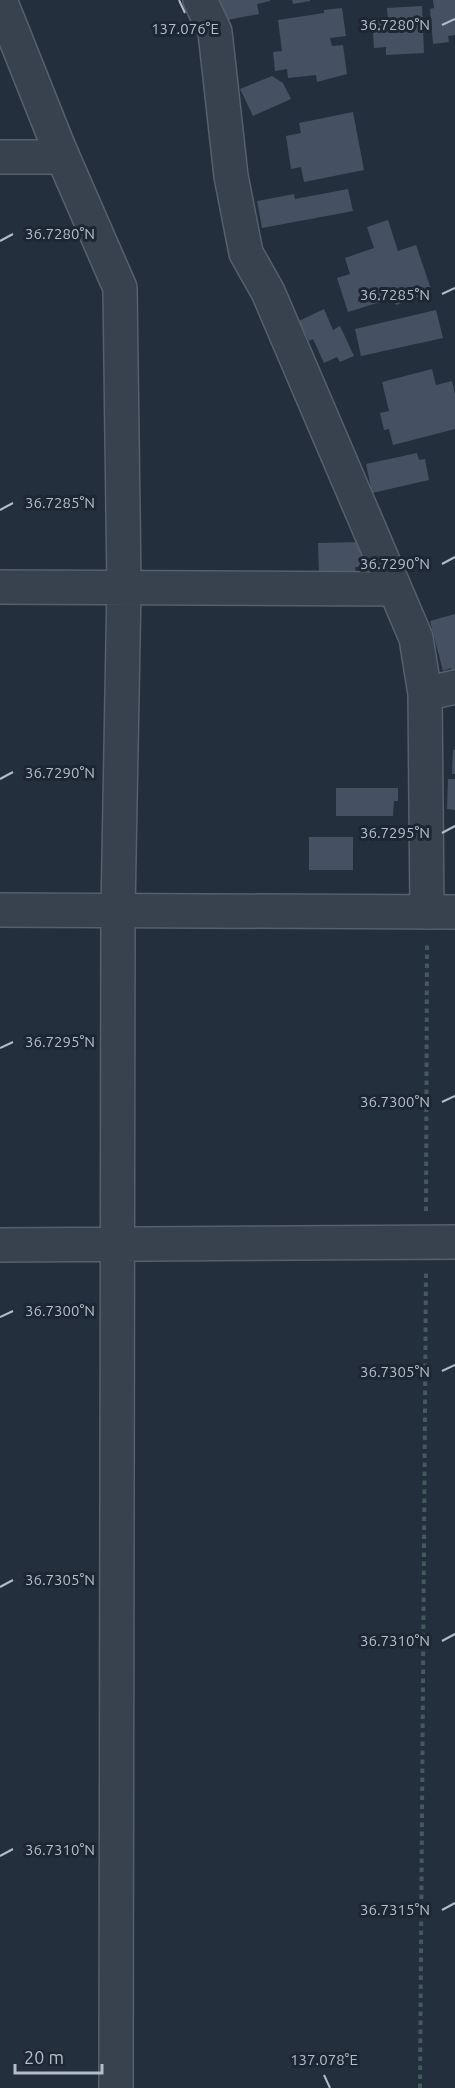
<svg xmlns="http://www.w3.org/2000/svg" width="455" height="2088" viewBox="0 0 455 2088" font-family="Ubuntu,sans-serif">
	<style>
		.building { fill: #455162 }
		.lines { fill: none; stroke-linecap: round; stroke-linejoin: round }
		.minor-casing { stroke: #565f6c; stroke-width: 36 }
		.tertiary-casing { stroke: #565f6c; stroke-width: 36 }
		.path { stroke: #44595c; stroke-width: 4; stroke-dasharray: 4.5 4.5; stroke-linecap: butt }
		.minor { stroke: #38414e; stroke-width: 33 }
		.tertiary { stroke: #38414e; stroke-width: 33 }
		.ticks { fill: none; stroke: #b4bcc9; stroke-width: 2 }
		.ticks-label { font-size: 15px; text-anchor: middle; fill: #b4bcc9; stroke: #1d2633; stroke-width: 6; stroke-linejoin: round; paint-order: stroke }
	</style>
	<rect width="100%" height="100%" fill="#242f3e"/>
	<!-- building -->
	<path class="building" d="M214,0h56v1l-13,3 2,10 -37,7z
		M292,0h18v1l-17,3z
		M433,0h22v35l-7,1 1,6 -16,2 -3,-35 4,-1z
		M422,6l2,47 -38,2v-8l-12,1 -2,-29h16l-1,-11z
		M342,8l4,28 -16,2 2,8 11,-1 4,29 -30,8 -1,-7 -28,3 -1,-9 -12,2 -2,-19 9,-1 -4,-31 46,-7v-3z
		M272,76l11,7 8,16 -38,17 -13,-27z
		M353,112l11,58 -60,12 -3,-15 -10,2 -5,-33 15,-3 -2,-10z
		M348,189l5,22 -91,17 -5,-27 37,-7 1,5z
		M388,220l10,31 18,-6 16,47 -36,13 -3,-7 -45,14 -11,-34 13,-4 -5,-16 29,-10 -7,-21z
		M324,309l9,21 7,-4 14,30 -14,6 -3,-5 -13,6 -11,-24 -4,2 -10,-20z
		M436,310l7,28 -82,18 -6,-27z
		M432,369l4,16 16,-4 3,13v35l-62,16 -4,-16 -5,1 -4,-17 9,-2 -7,-29z
		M417,453l2,7 6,-1 4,21 -57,13 -6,-29z
		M362,542l1,25h-8l1,7 -37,1 -1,-32z
		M455,614v66h-1l-3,-12 -8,3 -13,-50z
		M453,750h2v24h-3z
		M448,779h7v31l-8,-1z
		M336,788h62v13h-4l-1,15h-57z
		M309,837h44v33h-44z"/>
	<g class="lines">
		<defs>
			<path id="minor" d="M0,0l59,148 61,140 4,298 -6,325 -2,1177
				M200,0l15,32 16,144 15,77 22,39 148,346 9,56 2,218
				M0,157h63
				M0,587l395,2
				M425,694l30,-7
				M0,1245l455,-3"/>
			<path id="tertiary" d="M0,910l455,2"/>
		</defs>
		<!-- minor casing -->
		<use href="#minor" class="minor-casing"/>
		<!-- tertiary casing -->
		<use href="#tertiary" class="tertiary-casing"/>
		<!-- path -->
		<path class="path" d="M426,1211l1,-268
			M420,2088l6,-815"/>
		<!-- minor -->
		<use href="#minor" class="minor"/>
		<!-- tertiary -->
		<use href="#tertiary" class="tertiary"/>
	</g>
	<!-- ticks -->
	<path class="ticks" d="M179,0l6,13M442,25l13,-6M0,241l13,-7M442,294l13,-6M0,510l13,-7M442,564l13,-7M0,779l13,-7M442,833l13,-7M0,1048l13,-6M442,1102l13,-6M0,1317l13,-6M442,1371l13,-6M0,1587l13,-7M442,1641l13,-7M0,1856l13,-7M442,1910l13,-7M324,2075l6,13"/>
	<g class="ticks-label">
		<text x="395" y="30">36.7280°N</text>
		<text x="185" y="34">137.076°E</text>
		<text x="60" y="239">36.7280°N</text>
		<text x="395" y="300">36.7285°N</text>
		<text x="60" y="508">36.7285°N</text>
		<text x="395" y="569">36.7290°N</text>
		<text x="60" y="778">36.7290°N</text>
		<text x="395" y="838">36.7295°N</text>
		<text x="60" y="1047">36.7295°N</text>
		<text x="395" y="1107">36.7300°N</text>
		<text x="60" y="1316">36.7300°N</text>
		<text x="395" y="1377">36.7305°N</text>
		<text x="60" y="1585">36.7305°N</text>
		<text x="395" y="1646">36.7310°N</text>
		<text x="60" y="1855">36.7310°N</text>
		<text x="395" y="1915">36.7315°N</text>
		<text x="324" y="2065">137.078°E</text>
	</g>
	<!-- scale -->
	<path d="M15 2064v9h87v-9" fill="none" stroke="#b4bcc9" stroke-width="3"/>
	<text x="24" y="2064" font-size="18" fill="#b4bcc9" stroke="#1d2633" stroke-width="4.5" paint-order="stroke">20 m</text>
</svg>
